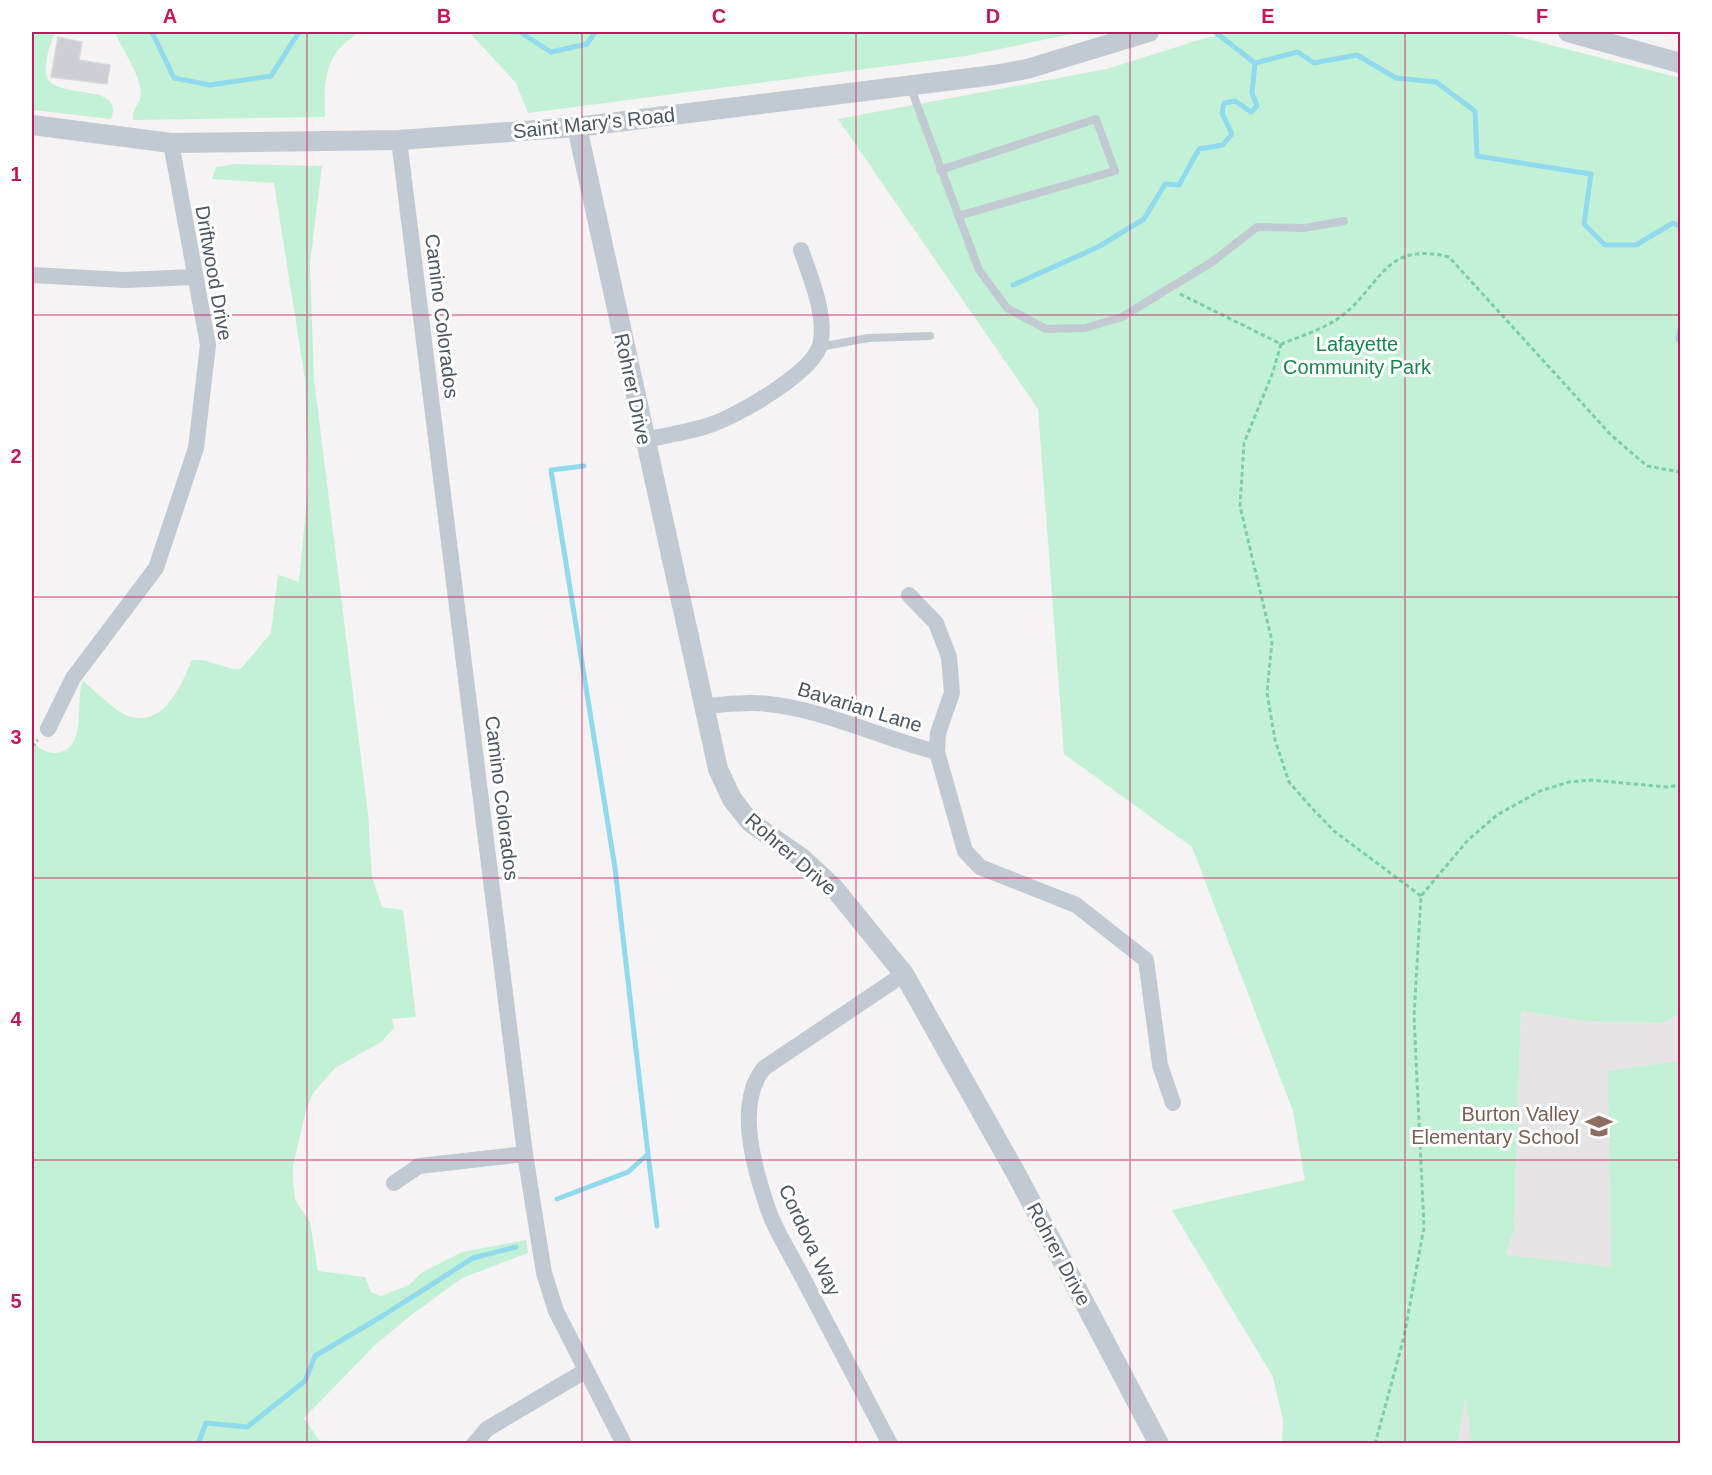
<svg xmlns="http://www.w3.org/2000/svg" width="1712" height="1475" viewBox="0 0 1712 1475" font-family="Helvetica,sans-serif">
	<style>
		.education { fill: #e6e4e5 }
		.green { fill: #c3f1d5 }
		.lines { fill: none; stroke-linecap: round; stroke-linejoin: round }
		.stream { stroke: #90daee; stroke-width: 5 }
		.building { fill: #cdcfd5; stroke: #d7d9de; stroke-width: 1.5 }
		.path { stroke: #7ad0a6; stroke-width: 3; stroke-dasharray: 4.5 3; stroke-linecap: butt }
		.service { stroke: #c1cad2; stroke-width: 8 }
		.minor { stroke: #c1cad2; stroke-width: 16 }
		.tertiary { stroke: #c1cad2; stroke-width: 20 }
		.grid { fill: none; stroke: #c2185b; stroke-width: 1.5; stroke-opacity: 0.55 }
		.labels { text-anchor: middle; stroke-width: 6; stroke-linejoin: round; paint-order: stroke }
		.street-label { font-size: 20px; fill: #4a5661; stroke: #fff }
		.park-label { font-size: 20px; fill: #17864f; stroke: #fff }
		.education-label { font-size: 20px; fill: #785e54; stroke: #fff; text-anchor: end }
		.neatline { fill: none; stroke: #c2185b; stroke-width: 2 }
		.grid-label { font-size: 20px; text-anchor: middle; font-weight: bold; fill: #c2185b }
	</style>
	<rect width="100%" height="100%" fill="#f5f3f3"/>
	<!-- education -->
	<path class="education" d="M1521,1011l61,10 80,2 18,-9v429l-222,1 7,-51 49,-164z"/>
	<!-- green -->
	<path class="green" d="M32,32h23c-4,11 -13,34 -8,45 9,24 79,4 64,42l-79,-9z
		M115,32h246c-37,20 -37,47 -36,85l-192,3c-1,-14 8,-16 8,-26 1,-17 -20,-46 -26,-62z
		M469,32h613l-117,24 -437,57 -12,-30z
		M1235,32h264l181,46v936l-18,9 -80,-2 -61,-10 -7,218 -8,26 105,12 -3,-196 72,-10v382h-208l-7,-47 -7,47h-176l1,-23 -10,-43 -101,-167 133,-30 -12,-69 -101,-264 -128,-93 -26,-345 -200,-290 269,-50 95,-30z
		M236,164l86,2 -12,98 4,115 54,435 4,63 10,30 21,3 13,107 -24,2 2,9 -13,14 -46,26 -22,25 -7,17 -13,56v16l2,18 15,22 8,49 47,6 6,15 10,4 28,-11 12,-12 41,-21 64,-12 2,13 -66,25 -52,38 -34,28 -72,74 15,22 10,3h-297v-703c6,8 13,13 23,13 34,-2 19,-52 28,-72 10,8 36,34 48,36 35,8 50,-32 61,-57 18,-2 31,10 49,9l30,-36 7,-58 21,7 9,-96 -3,-107 -31,-196 -62,-4 4,-12z"/>
	<g class="lines">
		<!-- stream -->
		<path class="stream" d="M152,32l22,46 36,7 61,-9 28,-44
			M520,32l31,20 36,-8 8,-12
			M1215,32l40,31 43,-11 16,11 43,-8 39,23 40,4 39,29 2,45 114,18 -7,50 21,21h31l37,-22 7,3
			M1013,285l85,-38 46,-28 21,-35 14,1 20,-36 24,-4 9,-11 -10,-21 2,-10 11,-2 16,11 6,-6 -5,-13 3,-30
			M1680,328l-2,11 2,1
			M648,1154l9,72
			M557,1199l71,-27 20,-18 -33,-286 -64,-398 33,-4
			M198,1444l8,-21 41,4 58,-46 10,-25 69,-41 89,-57 43,-11"/>
	</g>
	<!-- building -->
	<path class="building" d="M58,37l24,5 -3,18 31,5 -3,19 -56,-7z"/>
	<g class="lines">
		<!-- path -->
		<path class="path" d="M1180,294l101,50c18,-7 39,-14 55,-24 46,-31 45,-80 113,-63l162,178 36,31 33,6
			M1281,344l-8,28 -29,71 -4,63 32,135 -5,52 8,47 14,42 21,24 24,25 87,65
			M32,747l6,-7
			M1375,1444l29,-107 20,-110 -10,-211 7,-120 47,-56 29,-25 43,-24 29,-9 22,-2 76,7 13,-2"/>
		<!-- service -->
		<path class="service" d="M910,86l69,184 28,38 39,21 39,-1 37,-11 90,-55 45,-35 47,1 40,-7
			M940,170l156,-51 19,52 -157,45
			M820,347l48,-9 62,-2"/>
		<!-- minor -->
		<path class="minor" d="M399,140l126,1014 19,119 12,38 68,133
			M32,275l92,5 70,-3
			M644,440c21,-4 43,-8 63,-14 28,-8 101,-51 112,-78 10,-26 -9,-73 -18,-98
			M909,595l27,28 13,34 3,36 -14,40 -1,19
			M703,706c21,-1 44,-5 65,-2 58,6 112,34 169,48l28,99 15,16 96,38 70,55 14,105 13,38
			M48,729l25,-51 83,-110 40,-120 12,-103 -37,-202
			M394,1183l25,-17 106,-12
			M474,1444l13,-15 98,-58
			M890,1444c-28,-54 -57,-108 -85,-162 -13,-26 -32,-54 -40,-82 -12,-37 -29,-98 -1,-132l140,-94"/>
		<!-- tertiary -->
		<path class="tertiary" d="M1568,32l112,31
			M32,125l139,18 228,-3 178,-13 417,-52 33,-6 122,-37
			M577,127l141,642 14,30 18,23 53,37 31,29 70,86 114,203 141,267"/>
	</g>
	<!-- grid -->
	<path class="grid" d="M307,32v1412M582,32v1412M856,32v1412M1130,32v1412M1405,32v1412M32,315h1648M32,597h1648M32,878h1648M32,1160h1648"/>
	<!-- icons -->
	<defs>
		<symbol id="school-bare" viewBox="-9 -9 18 18"><path d="M0-5L7-2L0 1L-7-2ZM-4 1L0 2.5L4 1V4Q0 6-4 4Z" fill="#8d6e63" stroke="#fff" stroke-width="2.5" paint-order="stroke"/></symbol>
	</defs>
	<g fill-rule="evenodd">
		<use href="#school-bare" x="1580" y="1107" width="38" height="38"/>
	</g>
	<g class="labels">
		<!-- street labels -->
		<g class="street-label">
			<text transform="translate(594 123) rotate(-6)" y="7">Saint Mary's Road</text>
			<text transform="translate(214 273) rotate(80)" y="7">Driftwood Drive</text>
			<text transform="translate(442 316) rotate(83)" y="7">Camino Colorados</text>
			<text transform="translate(633 389) rotate(78)" y="7">Rohrer Drive</text>
			<text transform="translate(860 707) rotate(17)" y="7">Bavarian Lane</text>
			<text transform="translate(502 798) rotate(83)" y="7">Camino Colorados</text>
			<text transform="translate(791 854) rotate(41)" y="7">Rohrer Drive</text>
			<text transform="translate(810 1240) rotate(65)" y="7">Cordova Way</text>
			<text transform="translate(1059 1254) rotate(62)" y="7">Rohrer Drive</text>
		</g>
		<!-- park labels -->
		<g class="park-label">
			<text x="1357" y="351">Lafayette<tspan x="1357" dy="23">Community Park</tspan></text>
		</g>
		<!-- education labels -->
		<g class="education-label">
			<text x="1579" y="1121">Burton Valley<tspan x="1579" dy="23">Elementary School</tspan></text>
		</g>
	</g>
	<!-- border -->
	<rect width="1712" height="1475" fill="none" stroke="#ffffff" stroke-width="66"/>
	<rect x="33" y="33" width="1646" height="1409" class="neatline"/>
	<g class="grid-label">
		<text x="170" y="23">A</text>
		<text x="444" y="23">B</text>
		<text x="719" y="23">C</text>
		<text x="993" y="23">D</text>
		<text x="1268" y="23">E</text>
		<text x="1542" y="23">F</text>
		<text x="16" y="181">1</text>
		<text x="16" y="463">2</text>
		<text x="16" y="744">3</text>
		<text x="16" y="1026">4</text>
		<text x="16" y="1308">5</text>
	</g>
</svg>
